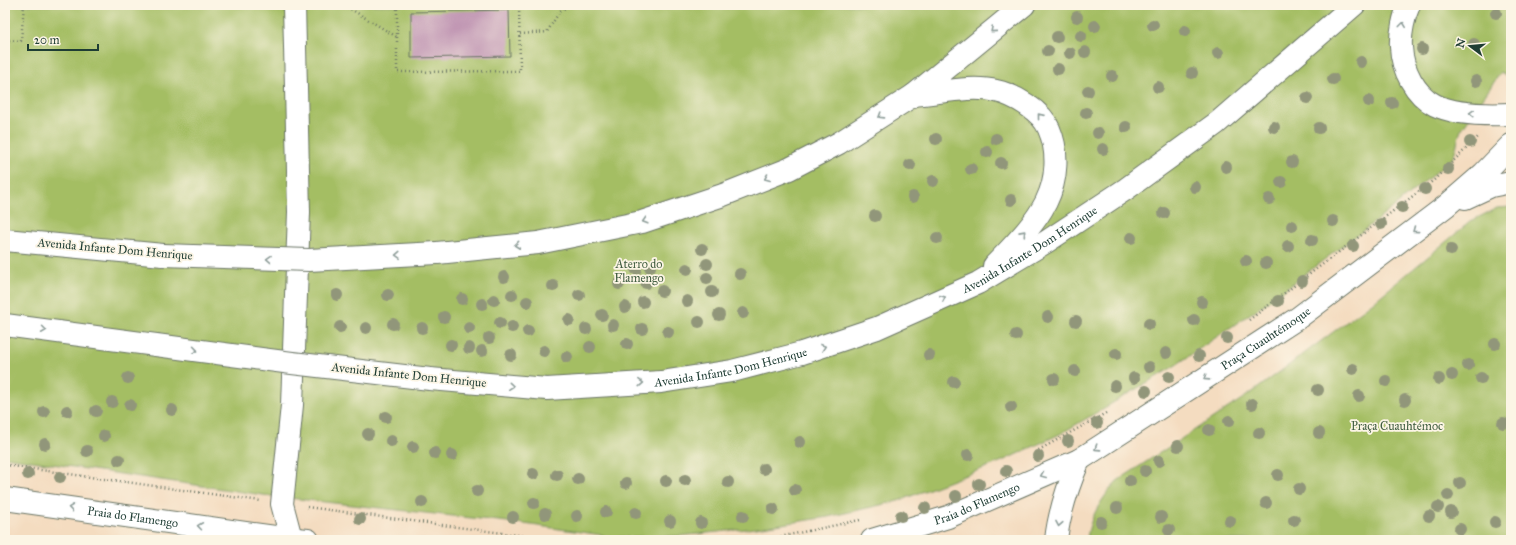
<svg xmlns="http://www.w3.org/2000/svg" width="1516" height="545" viewBox="0 0 1516 545" font-family="'IM FELL Great Primer',serif">
	<style>
		.green { fill: #a4be64; stroke: #627e4c }
		.building { fill: #c197b4 }
		.lines { fill: none; stroke-linecap: round; stroke-linejoin: round }
		.minor-casing { stroke: #6a7565; stroke-width: 24 }
		.major-casing { stroke: #6a7565; stroke-width: 24 }
		.highway-casing { stroke: #6a7565; stroke-width: 24 }
		.path { stroke: #6a7565; stroke-width: 2.5; stroke-dasharray: 1 3; stroke-linecap: butt }
		.minor { stroke: #fff; stroke-width: 22 }
		.major { stroke: #fff; stroke-width: 22 }
		.highway { stroke: #fff; stroke-width: 22 }
		.highway-bridge-casing { stroke: #6a7565; stroke-width: 24; stroke-linecap: butt }
		.highway-bridge { stroke: #fff; stroke-width: 22 }
		.tree { fill: #91967a }
		.oneway { stroke: #8f9e9a }
		.labels { text-anchor: middle; stroke-width: 3.5; stroke-linejoin: round; paint-order: stroke }
		.street-label { font-size: 12px; fill: #1f3d34; stroke: #fcf5e5 }
		.park-label { font-size: 12px; fill: #405d40; stroke: #fcf5e5 }
	</style>
	<rect width="100%" height="100%" fill="#fcf5e5"/>
	<filter id="ink" filterUnits="userSpaceOnUse"><feTurbulence type="fractalNoise" baseFrequency=".025" numOctaves="2"/><feDisplacementMap in="SourceGraphic" scale="8" xChannelSelector="R" yChannelSelector="G"/><feConvolveMatrix kernelMatrix="1 2 1 2 8 2 1 2 1" color-interpolation-filters="sRGB"/></filter>
	<filter id="wash" filterUnits="userSpaceOnUse"><feTurbulence type="fractalNoise" baseFrequency=".012" numOctaves="4" result="noise"/><feDisplacementMap in="SourceGraphic" scale="16" xChannelSelector="R" yChannelSelector="G"/><feGaussianBlur stdDeviation="0.9" result="paint"/><feColorMatrix in="noise" values="0 0 0 0 0 0 0 0 0 0 0 0 0 0 0 0 0 1.4 0 .05"/><feComposite in="paint" operator="in"/></filter>
	<g filter="url(#wash)">
		<rect width="100%" height="100%" fill="#f4dcc0"/>
		<!-- green -->
		<path class="green" d="M5,5h1506v75l-10,-8 -40,58c-4,9 -4,20 -9,29l-68,56 -115,86 -96,66 -89,53 -24,14 -60,28 -102,39 -70,16 -72,11 -77,8 -63,1 -99,-14 -247,-27 -265,-39z
			M1511,207v333h-424c2,-23 16,-43 30,-59l137,-90 118,-88 99,-82 26,-13z"/>
		<g id="blocks">
			<!-- building -->
			<path class="building" d="M509,10l1,46 -99,2v-46z"/>
		</g>
	</g>
	<g filter="url(#ink)">
		<use href="#blocks" fill-opacity="0" stroke="#6a7565" stroke-width="1"/>
		<g class="lines">
			<defs>
				<path id="minor" d="M291,538l-9,-34 10,-99 7,-193 -5,-207"/>
				<g id="major">
					<path d="M1465,198l26,-12 20,-4"/>
					<path id="s1" d="M5,499l270,38 33,3"/>
					<path id="s2" d="M872,540l76,-23 131,-57 219,-142 148,-112 38,-33 27,-28"/>
					<path d="M1056,540c3,-28 12,-54 23,-80"/>
				</g>
				<g id="highway">
					<path d="M1409,5c-5,11 -9,29 -8,42 1,22 14,48 34,58 21,10 53,10 76,9"/>
					<path d="M914,95c25,-2 58,-10 82,-4 18,4 46,20 53,38 10,23 8,51 -3,73 -12,24 -34,45 -52,64"/>
					<path d="M5,240l158,15"/>
					<path d="M437,253l101,-10 104,-21 81,-27 66,-26 50,-26 75,-48 110,-90"/>
					<path d="M5,325l151,20"/>
					<path id="s3" d="M430,379l117,10 114,-7 71,-11 70,-18 75,-25 101,-45 68,-41 80,-53 91,-66 137,-118"/>
				</g>
			</defs>
			<!-- minor casing -->
			<use href="#minor" class="minor-casing"/>
			<!-- major casing -->
			<use href="#major" class="major-casing"/>
			<!-- highway casing -->
			<use href="#highway" class="highway-casing"/>
			<!-- path -->
			<path class="path" d="M344,5l53,32
				M397,5v67l123,-1 -1,-66
				M520,34l27,-2 13,-21 11,-6
				M5,40l16,1 3,-36
				M1249,320l185,-140 44,-43
				M1035,452l71,-39
				M5,465l256,36
				M307,507l248,33
				M765,540l95,-20"/>
			<!-- minor -->
			<use href="#minor" class="minor"/>
			<!-- major -->
			<use href="#major" class="major"/>
			<!-- highway -->
			<use href="#highway" class="highway"/>
			<defs>
				<path id="highway-bridge" d="M163,255l146,5 128,-7
					M156,345l136,18 138,16"/>
			</defs>
			<!-- highway-bridge casing -->
			<use href="#highway-bridge" class="highway-bridge-casing"/>
			<!-- highway-bridge -->
			<use href="#highway-bridge" class="highway-bridge"/>
		</g>
		<!-- trees -->
		<g class="tree">
			<circle cx="1496" cy="13" r="6"/>
			<circle cx="1077" cy="17" r="6"/>
			<circle cx="1153" cy="25" r="6"/>
			<circle cx="1095" cy="26" r="6"/>
			<circle cx="1185" cy="31" r="6"/>
			<circle cx="1081" cy="36" r="6"/>
			<circle cx="1057" cy="37" r="6"/>
			<circle cx="1474" cy="44" r="6"/>
			<circle cx="1422" cy="49" r="6"/>
			<circle cx="1048" cy="51" r="6"/>
			<circle cx="1085" cy="52" r="6"/>
			<circle cx="1070" cy="53" r="6"/>
			<circle cx="1218" cy="53" r="6"/>
			<circle cx="1361" cy="62" r="6"/>
			<circle cx="1058" cy="69" r="6"/>
			<circle cx="1192" cy="73" r="6"/>
			<circle cx="1112" cy="76" r="6"/>
			<circle cx="1333" cy="79" r="6"/>
			<circle cx="1476" cy="81" r="6"/>
			<circle cx="1158" cy="87" r="6"/>
			<circle cx="1088" cy="91" r="6"/>
			<circle cx="1307" cy="98" r="6"/>
			<circle cx="1369" cy="101" r="6"/>
			<circle cx="1392" cy="103" r="6"/>
			<circle cx="1086" cy="113" r="6"/>
			<circle cx="1126" cy="127" r="6"/>
			<circle cx="1274" cy="127" r="6"/>
			<circle cx="1319" cy="128" r="6"/>
			<circle cx="1098" cy="133" r="6"/>
			<circle cx="936" cy="139" r="6"/>
			<circle cx="996" cy="139" r="6"/>
			<circle cx="1470" cy="142" r="6"/>
			<circle cx="1103" cy="149" r="6"/>
			<circle cx="987" cy="152" r="6"/>
			<circle cx="1292" cy="162" r="6"/>
			<circle cx="1001" cy="163" r="6"/>
			<circle cx="910" cy="165" r="6"/>
			<circle cx="1226" cy="167" r="6"/>
			<circle cx="971" cy="169" r="6"/>
			<circle cx="1448" cy="169" r="6"/>
			<circle cx="933" cy="181" r="6"/>
			<circle cx="1281" cy="182" r="6"/>
			<circle cx="1195" cy="187" r="6"/>
			<circle cx="1425" cy="189" r="6"/>
			<circle cx="913" cy="197" r="6"/>
			<circle cx="1269" cy="199" r="6"/>
			<circle cx="1011" cy="200" r="6"/>
			<circle cx="1402" cy="207" r="6"/>
			<circle cx="1164" cy="213" r="6"/>
			<circle cx="875" cy="216" r="6"/>
			<circle cx="1333" cy="221" r="6"/>
			<circle cx="1381" cy="224" r="6"/>
			<circle cx="1292" cy="226" r="6"/>
			<circle cx="937" cy="238" r="6"/>
			<circle cx="1131" cy="238" r="6"/>
			<circle cx="1312" cy="240" r="6"/>
			<circle cx="1288" cy="246" r="6"/>
			<circle cx="1353" cy="246" r="6"/>
			<circle cx="702" cy="249" r="6"/>
			<circle cx="1451" cy="250" r="6"/>
			<circle cx="1246" cy="261" r="6"/>
			<circle cx="1266" cy="263" r="6"/>
			<circle cx="707" cy="264" r="6"/>
			<circle cx="650" cy="267" r="6"/>
			<circle cx="636" cy="269" r="6"/>
			<circle cx="687" cy="269" r="6"/>
			<circle cx="740" cy="274" r="6"/>
			<circle cx="504" cy="277" r="6"/>
			<circle cx="707" cy="278" r="6"/>
			<circle cx="1302" cy="281" r="6"/>
			<circle cx="646" cy="283" r="6"/>
			<circle cx="619" cy="284" r="6"/>
			<circle cx="553" cy="286" r="6"/>
			<circle cx="662" cy="291" r="6"/>
			<circle cx="712" cy="292" r="6"/>
			<circle cx="337" cy="295" r="6"/>
			<circle cx="388" cy="295" r="6"/>
			<circle cx="512" cy="295" r="6"/>
			<circle cx="579" cy="295" r="6"/>
			<circle cx="462" cy="299" r="6"/>
			<circle cx="494" cy="300" r="6"/>
			<circle cx="687" cy="301" r="6"/>
			<circle cx="1278" cy="301" r="6"/>
			<circle cx="527" cy="302" r="6"/>
			<circle cx="643" cy="302" r="6"/>
			<circle cx="1202" cy="302" r="6"/>
			<circle cx="482" cy="304" r="6"/>
			<circle cx="625" cy="307" r="6"/>
			<circle cx="743" cy="313" r="6"/>
			<circle cx="602" cy="315" r="6"/>
			<circle cx="719" cy="315" r="6"/>
			<circle cx="444" cy="317" r="6"/>
			<circle cx="1048" cy="317" r="6"/>
			<circle cx="569" cy="320" r="6"/>
			<circle cx="1194" cy="320" r="6"/>
			<circle cx="1076" cy="321" r="6"/>
			<circle cx="699" cy="322" r="6"/>
			<circle cx="500" cy="323" r="6"/>
			<circle cx="393" cy="324" r="6"/>
			<circle cx="1149" cy="324" r="6"/>
			<circle cx="613" cy="325" r="6"/>
			<circle cx="340" cy="327" r="6"/>
			<circle cx="512" cy="327" r="6"/>
			<circle cx="366" cy="328" r="6"/>
			<circle cx="422" cy="328" r="6"/>
			<circle cx="469" cy="328" r="6"/>
			<circle cx="586" cy="329" r="6"/>
			<circle cx="642" cy="329" r="6"/>
			<circle cx="528" cy="331" r="6"/>
			<circle cx="668" cy="332" r="6"/>
			<circle cx="1016" cy="335" r="6"/>
			<circle cx="489" cy="338" r="6"/>
			<circle cx="1227" cy="338" r="6"/>
			<circle cx="627" cy="344" r="6"/>
			<circle cx="1495" cy="344" r="6"/>
			<circle cx="451" cy="345" r="6"/>
			<circle cx="590" cy="347" r="6"/>
			<circle cx="469" cy="348" r="6"/>
			<circle cx="482" cy="351" r="6"/>
			<circle cx="544" cy="351" r="6"/>
			<circle cx="1166" cy="353" r="6"/>
			<circle cx="1116" cy="354" r="6"/>
			<circle cx="511" cy="355" r="6"/>
			<circle cx="929" cy="355" r="6"/>
			<circle cx="1199" cy="356" r="6"/>
			<circle cx="567" cy="357" r="6"/>
			<circle cx="1468" cy="365" r="6"/>
			<circle cx="1149" cy="367" r="6"/>
			<circle cx="1353" cy="369" r="6"/>
			<circle cx="1075" cy="371" r="6"/>
			<circle cx="1452" cy="375" r="6"/>
			<circle cx="1169" cy="377" r="6"/>
			<circle cx="128" cy="378" r="6"/>
			<circle cx="1134" cy="378" r="6"/>
			<circle cx="1481" cy="378" r="6"/>
			<circle cx="1054" cy="379" r="6"/>
			<circle cx="1439" cy="379" r="6"/>
			<circle cx="1386" cy="381" r="6"/>
			<circle cx="954" cy="382" r="6"/>
			<circle cx="1115" cy="386" r="6"/>
			<circle cx="1318" cy="390" r="6"/>
			<circle cx="1146" cy="391" r="6"/>
			<circle cx="1359" cy="396" r="6"/>
			<circle cx="1405" cy="400" r="6"/>
			<circle cx="112" cy="402" r="6"/>
			<circle cx="1252" cy="404" r="6"/>
			<circle cx="130" cy="405" r="6"/>
			<circle cx="1011" cy="407" r="6"/>
			<circle cx="172" cy="410" r="6"/>
			<circle cx="67" cy="411" r="6"/>
			<circle cx="96" cy="411" r="6"/>
			<circle cx="44" cy="412" r="6"/>
			<circle cx="386" cy="417" r="6"/>
			<circle cx="1229" cy="421" r="6"/>
			<circle cx="1097" cy="423" r="6"/>
			<circle cx="1503" cy="423" r="6"/>
			<circle cx="1209" cy="430" r="6"/>
			<circle cx="1259" cy="433" r="6"/>
			<circle cx="1319" cy="433" r="6"/>
			<circle cx="368" cy="434" r="6"/>
			<circle cx="104" cy="436" r="6"/>
			<circle cx="391" cy="441" r="6"/>
			<circle cx="1068" cy="441" r="6"/>
			<circle cx="800" cy="442" r="6"/>
			<circle cx="45" cy="444" r="6"/>
			<circle cx="1178" cy="446" r="6"/>
			<circle cx="413" cy="447" r="6"/>
			<circle cx="87" cy="451" r="6"/>
			<circle cx="435" cy="453" r="6"/>
			<circle cx="452" cy="455" r="6"/>
			<circle cx="968" cy="455" r="6"/>
			<circle cx="1038" cy="456" r="6"/>
			<circle cx="119" cy="460" r="6"/>
			<circle cx="1159" cy="461" r="6"/>
			<circle cx="764" cy="469" r="6"/>
			<circle cx="1006" cy="471" r="6"/>
			<circle cx="1145" cy="471" r="6"/>
			<circle cx="28" cy="474" r="6"/>
			<circle cx="533" cy="474" r="6"/>
			<circle cx="557" cy="475" r="6"/>
			<circle cx="1278" cy="475" r="6"/>
			<circle cx="60" cy="477" r="6"/>
			<circle cx="578" cy="479" r="6"/>
			<circle cx="685" cy="480" r="6"/>
			<circle cx="666" cy="481" r="6"/>
			<circle cx="1130" cy="481" r="6"/>
			<circle cx="728" cy="482" r="6"/>
			<circle cx="626" cy="483" r="6"/>
			<circle cx="1460" cy="483" r="6"/>
			<circle cx="979" cy="484" r="6"/>
			<circle cx="1299" cy="489" r="6"/>
			<circle cx="795" cy="490" r="6"/>
			<circle cx="477" cy="491" r="6"/>
			<circle cx="1448" cy="495" r="6"/>
			<circle cx="956" cy="496" r="6"/>
			<circle cx="422" cy="502" r="6"/>
			<circle cx="534" cy="503" r="6"/>
			<circle cx="1266" cy="503" r="6"/>
			<circle cx="1438" cy="507" r="6"/>
			<circle cx="925" cy="508" r="6"/>
			<circle cx="1117" cy="508" r="6"/>
			<circle cx="773" cy="509" r="6"/>
			<circle cx="606" cy="512" r="6"/>
			<circle cx="1451" cy="512" r="6"/>
			<circle cx="636" cy="513" r="6"/>
			<circle cx="545" cy="514" r="6"/>
			<circle cx="577" cy="516" r="6"/>
			<circle cx="743" cy="516" r="6"/>
			<circle cx="901" cy="516" r="6"/>
			<circle cx="1429" cy="516" r="6"/>
			<circle cx="513" cy="517" r="6"/>
			<circle cx="1161" cy="517" r="6"/>
			<circle cx="360" cy="519" r="6"/>
			<circle cx="1294" cy="520" r="6"/>
			<circle cx="670" cy="521" r="6"/>
			<circle cx="1230" cy="521" r="6"/>
			<circle cx="1101" cy="522" r="6"/>
			<circle cx="1495" cy="522" r="6"/>
			<circle cx="701" cy="523" r="6"/>
			<circle cx="1460" cy="529" r="6"/>
			<circle cx="1169" cy="530" r="6"/>
		</g>
		<!-- one-way arrows -->
		<defs><path id="oneway-chevron" d="M-2-3.5L2.5 0L-2 3.5" fill="none" stroke-width="1.6" stroke-linecap="round" stroke-linejoin="round"/></defs>
		<g class="oneway">
			<use href="#oneway-chevron" transform="translate(1403 25) rotate(-83)"/>
			<use href="#oneway-chevron" transform="translate(993 30) rotate(140)"/>
			<use href="#oneway-chevron" transform="translate(1472 113) rotate(-176)"/>
			<use href="#oneway-chevron" transform="translate(881 116) rotate(148)"/>
			<use href="#oneway-chevron" transform="translate(1040 116) rotate(-129)"/>
			<use href="#oneway-chevron" transform="translate(767 178) rotate(158)"/>
			<use href="#oneway-chevron" transform="translate(645 221) rotate(164)"/>
			<use href="#oneway-chevron" transform="translate(1415 230) rotate(143)"/>
			<use href="#oneway-chevron" transform="translate(1023 233) rotate(-48)"/>
			<use href="#oneway-chevron" transform="translate(517 245) rotate(174)"/>
			<use href="#oneway-chevron" transform="translate(398 255) rotate(177)"/>
			<use href="#oneway-chevron" transform="translate(269 259) rotate(-178)"/>
			<use href="#oneway-chevron" transform="translate(943 298) rotate(-24)"/>
			<use href="#oneway-chevron" transform="translate(44 330) rotate(8)"/>
			<use href="#oneway-chevron" transform="translate(823 347) rotate(-19)"/>
			<use href="#oneway-chevron" transform="translate(195 350) rotate(8)"/>
			<use href="#oneway-chevron" transform="translate(1206 378) rotate(147)"/>
			<use href="#oneway-chevron" transform="translate(641 383) rotate(-3)"/>
			<use href="#oneway-chevron" transform="translate(511 386) rotate(5)"/>
			<use href="#oneway-chevron" transform="translate(1097 448) rotate(147)"/>
			<use href="#oneway-chevron" transform="translate(1043 475) rotate(157)"/>
			<use href="#oneway-chevron" transform="translate(71 508) rotate(-172)"/>
			<use href="#oneway-chevron" transform="translate(1059 524) rotate(100)"/>
			<use href="#oneway-chevron" transform="translate(200 526) rotate(-172)"/>
		</g>
	</g>
	<g class="labels">
		<!-- street labels -->
		<g class="street-label">
			<text transform="translate(115 249) rotate(5)" y="4">Avenida Infante Dom Henrique</text>
			<text dy="4" stroke="none"><textPath href="#s3" startOffset="627">Avenida Infante Dom Henrique</textPath></text>
			<text dy="4" stroke="none"><textPath href="#s2" startOffset="445">Praça Cuauhtémoque</textPath></text>
			<text dy="4" stroke="none"><textPath href="#s3" startOffset="303">Avenida Infante Dom Henrique</textPath></text>
			<text transform="translate(409 375) rotate(6)" y="4">Avenida Infante Dom Henrique</text>
			<text dy="4" stroke="none"><textPath href="#s2" startOffset="111">Praia do Flamengo</textPath></text>
			<text dy="4" stroke="none"><textPath href="#s1" startOffset="129">Praia do Flamengo</textPath></text>
		</g>
		<!-- park labels -->
		<g class="park-label">
			<text x="639" y="268">Aterro do<tspan x="639" dy="14">Flamengo</tspan></text>
			<text x="1397" y="430">Praça Cuauhtémoc</text>
		</g>
	</g>
	<!-- margin -->
	<rect width="1516" height="545" fill="none" stroke="#fcf5e5" stroke-width="20"/>
	<!-- north arrow -->
	<g transform="translate(1470 46) rotate(286)" stroke="#fcf5e5" stroke-width="3" paint-order="stroke">
	<path d="M0-3L7 15L0 10L-7 15Z" fill="#1f3d34"/>
	<text y="-6" font-size="11" font-weight="bold" text-anchor="middle" fill="#1f3d34">N</text>
	</g>
	<!-- scale -->
	<path d="M28 44v6h70v-6" fill="none" stroke="#1f3d34" stroke-width="2"/>
	<text x="34" y="44" font-size="12" fill="#1f3d34" stroke="#fcf5e5" stroke-width="3" paint-order="stroke">20 m</text>
</svg>
